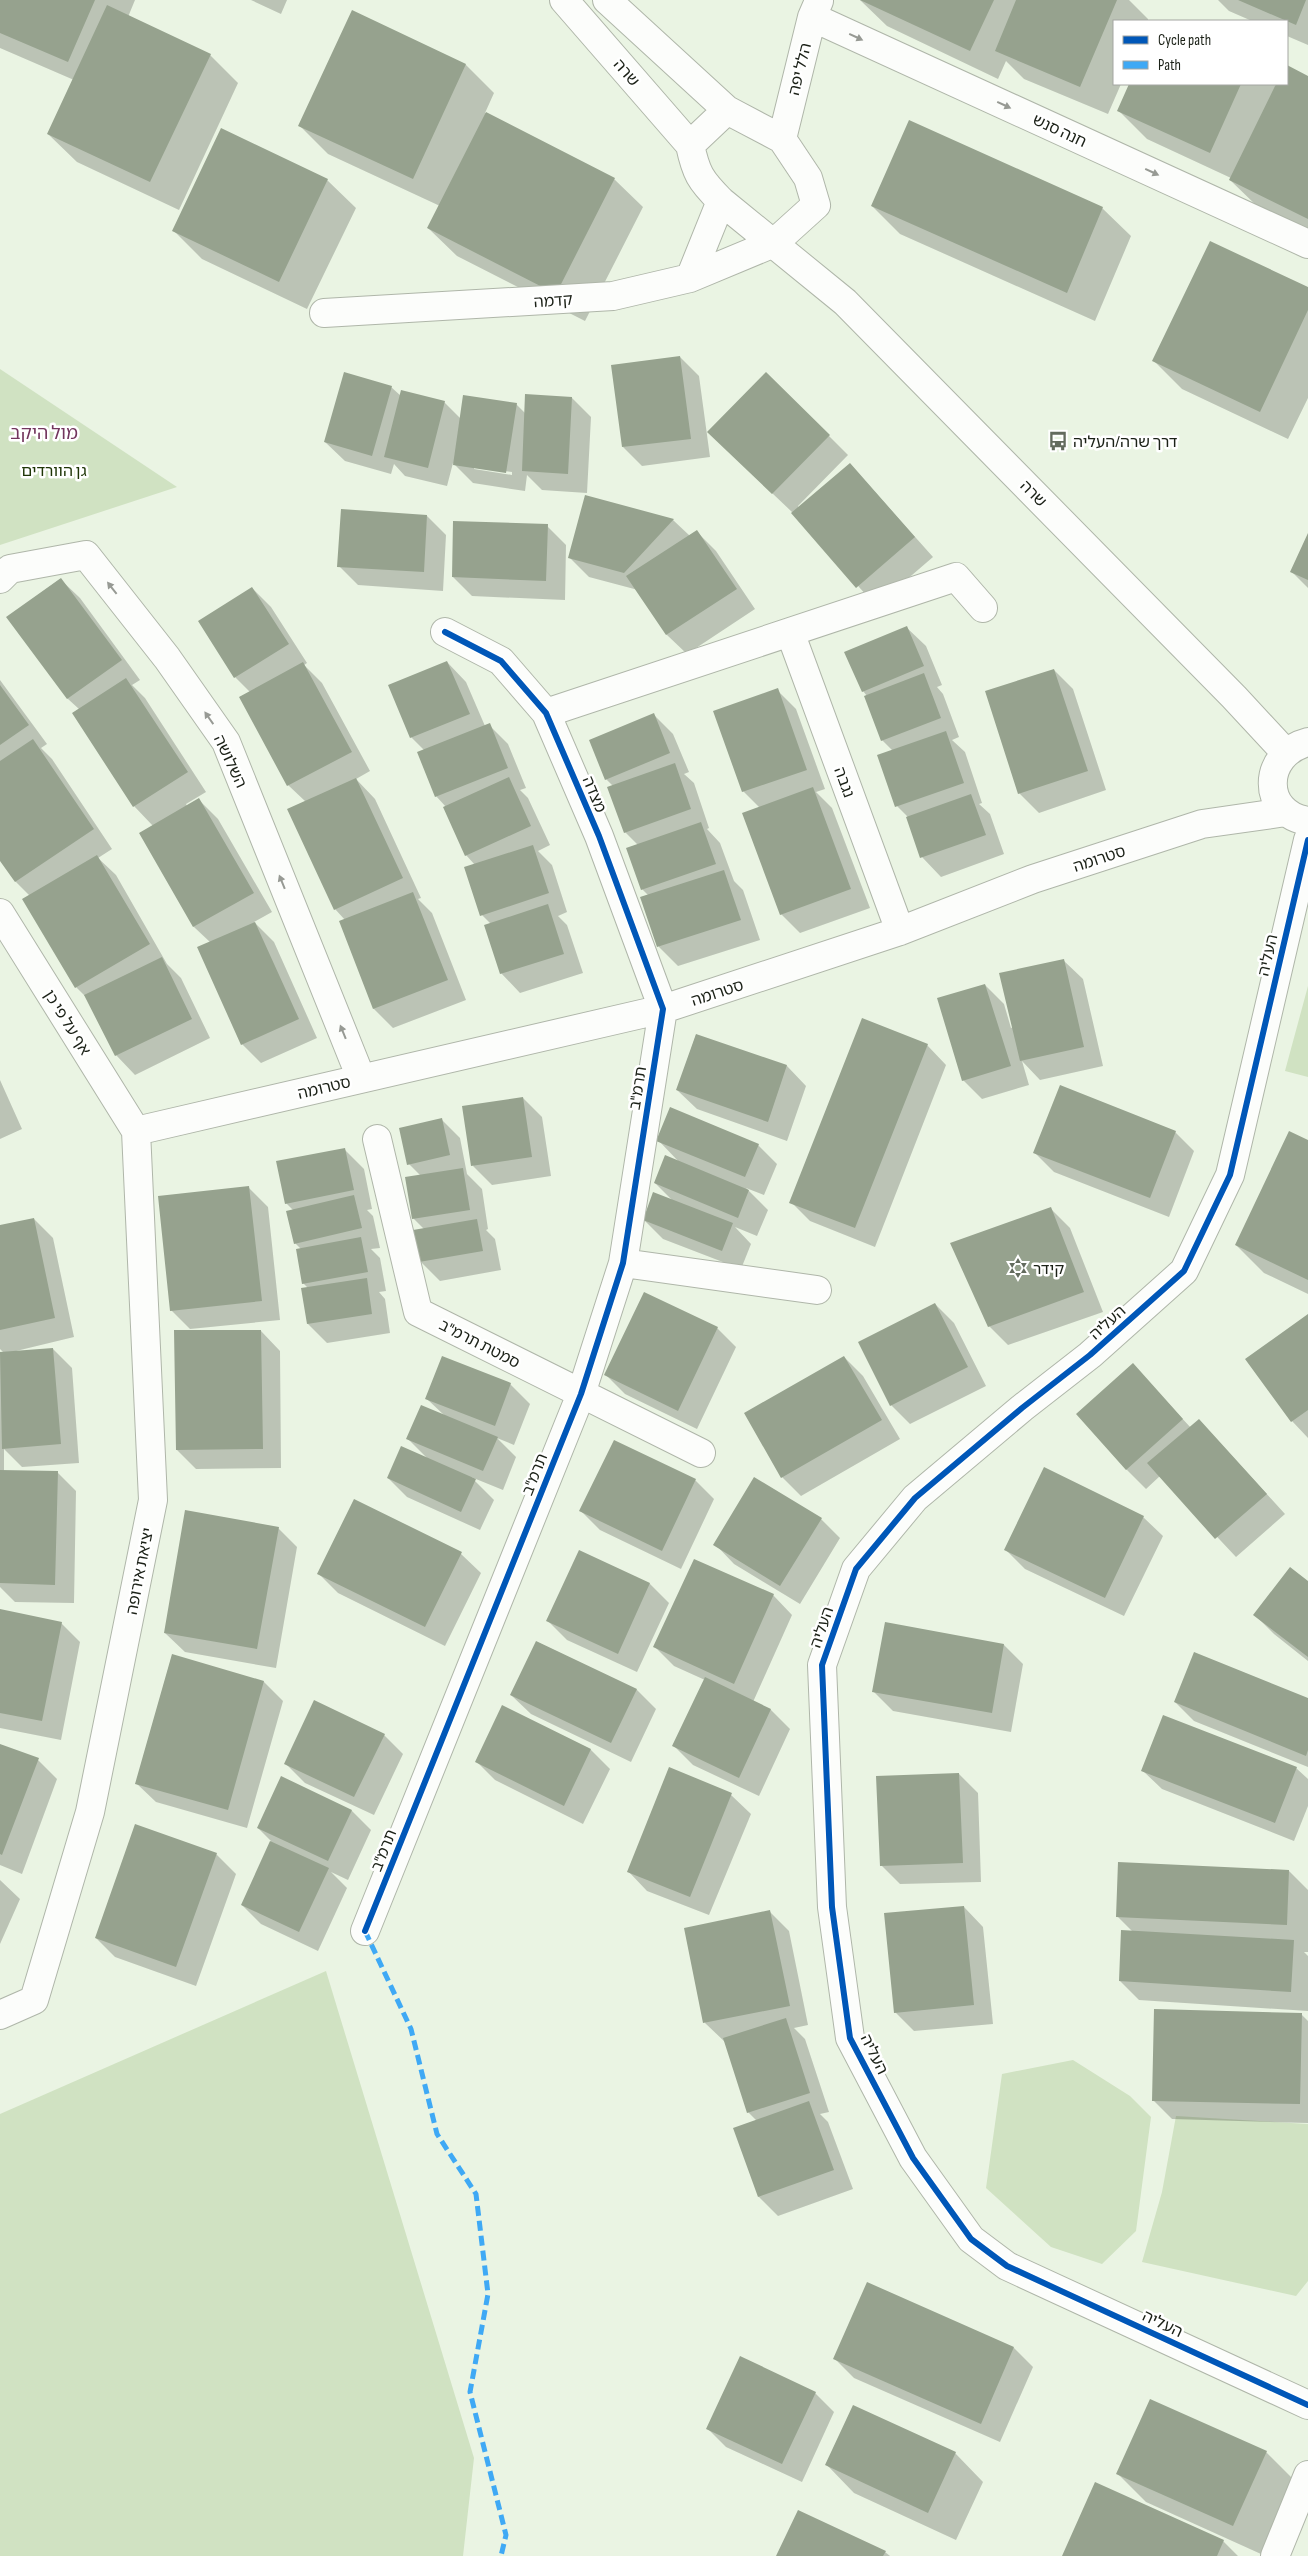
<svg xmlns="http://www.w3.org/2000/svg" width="1308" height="2556" viewBox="0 0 1308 2556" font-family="'Sofia Sans Condensed','Noto Sans Hebrew',sans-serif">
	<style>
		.green { fill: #d0e2c2 }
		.shadow { fill: #0003; fill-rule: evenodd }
		.building { fill: #96a28e }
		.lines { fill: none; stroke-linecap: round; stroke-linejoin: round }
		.street-casing { stroke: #afb6a9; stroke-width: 30 }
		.street { stroke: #fcfdfb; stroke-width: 28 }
		.quiet { stroke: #3fa9f5; stroke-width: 5; stroke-dasharray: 10 5; stroke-linecap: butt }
		.cycleway-casing { stroke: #fff; stroke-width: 9 }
		.cycleway { stroke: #0057b8; stroke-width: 6 }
		.oneway { fill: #979a94 }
		.labels { text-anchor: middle; stroke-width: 5; stroke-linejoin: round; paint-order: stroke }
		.street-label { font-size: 16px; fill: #1b2117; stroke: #fff }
		.poi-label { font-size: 16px; fill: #1b2117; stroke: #fff; text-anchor: start }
		.park-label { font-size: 16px; fill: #1e3506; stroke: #fff }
		.neighbourhood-label { font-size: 18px; fill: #72355d; stroke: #fff }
	</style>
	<rect width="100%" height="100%" fill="#eaf4e3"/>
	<!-- green -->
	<path class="green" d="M0,369l177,118 -177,58z
		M1308,986v91l-23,-6z
		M326,1971l148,487 -11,98h-463v-442z
		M1073,2060l57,36 21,21 -15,114 -34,33 -51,-17 -65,-59 16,-114z
		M1176,2116l132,8v157l-12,15 -154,-34 20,-70z"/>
	<!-- shadow -->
	<path class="shadow" d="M0,0h135l-7,17 82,38 28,28 -59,127 -102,-48 -29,-28 26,-54 -74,-32z
		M251,0h36l-6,14z
		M860,0h269l19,19v2h-34v63h7l-13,30 -84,-35 -18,-18 -8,18 -111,-53z
		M1218,0h90v45l-21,-9v-15h-35l-23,-10z
		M353,12l113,53 28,28 -9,20 129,66 29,28 -58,114 -128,-65 -29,-28 12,-22 -112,-52 -28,-28z
		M1287,67l21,10v155l-49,-24 -29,-28 1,-2 -84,-39 -28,-28 12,-27h143l2,2 2,-2h9z
		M327,180l29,28 -49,101 -105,-50 -28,-28z
		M872,206l230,2 29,28 -36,85 -195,-87z
		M1308,289v109l-20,41 -106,-50 -28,-28z
		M680,357l19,19 11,81 -68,9 -19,-19z
		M391,387l10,9 43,6 17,17 55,-15 10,10 46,-16 19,19 -4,76 -45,-3 -15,-15 -2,16 -52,-8 -20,-20 -6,23 -42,-10 -11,-12 -3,10 -46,-13 -20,-19zM474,467l38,5v3l-38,-6z
		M829,436l19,19 -50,51 1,2 51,-44 83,93 -57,49 -84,-94 -64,-61z
		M586,497l87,23 17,16 7,-4 19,19 39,58 -68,45 -20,-19 -29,-45 -49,-13 -19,-19z
		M427,516l19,19 -3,56 -85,-6 -19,-19z
		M547,526l19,19 -1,55 -93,-4 -19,-19z
		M1308,536v52l-16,-16z
		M60,579l20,19 60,82 -8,5 13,13 61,94 -20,12 1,2 12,-6 19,19 54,93 -18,10 20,20 43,96 -56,25 -19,-19 -31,-101 -17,-16 -54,-94 13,-7 -19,-20 -61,-93 6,-4 -11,-10 -60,-82z
		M252,588l19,19 36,56 -3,2 18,18 48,88 -14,8 19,20 46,99 -3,1 14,14 34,87 -73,28 -19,-19 -34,-88 5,-1 -10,-11 -29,-107 -18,-17 -48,-88 10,-5 -15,-15z
		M906,627l20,19 16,39 -5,2 6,7 16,43 -7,3 13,12 17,51 -3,1 11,10 14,40 -63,23 -19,-20 -15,-41 -10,-10 -4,-55 -11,-11 -15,-44 -4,-5z
		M447,662l19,20 19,44 4,-1 19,19 18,44 -6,2 8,8 22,47 -12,6 14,14 15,47 -9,4 9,9 16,48 -63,20 -19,-20 -10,-49 -9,-9 -7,-50 -9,-10 -20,-48 -10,-11 -12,-46 -13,-13z
		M1054,670l19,19 33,101 -67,23 -20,-20z
		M0,680l47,64 -6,4 11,11 60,90 -14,9 18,17 51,89 14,14 29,60 -75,37 -19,-20 -30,-58 -10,-10 -52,-88 6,-3 -14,-14 -16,-24z
		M777,690l19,19 29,80 -9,3 16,16 38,100 -70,25 -19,-19 -21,-106 -17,-17z
		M654,715l19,19 16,38 -5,2 10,9 15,45 -2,1 13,14 14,38 9,9 17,50 -82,26 -19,-19 -17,-50 6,-2 -6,-6 -4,-44 -13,-13 -12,-46 -7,-7z
		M1063,960l20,19 20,87 -63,14 -18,-19 7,24 -47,14 -19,-19 22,-95 19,19 7,24 2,-1z
		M696,1035l91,31 19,20 -19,55 -90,-32 -20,-19z
		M927,1045l19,20 -71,182 -65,-26 -19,-19z
		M0,1080l22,49 -22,10z
		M523,1098l19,19 9,59 -59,9 -19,-19z
		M441,1119l19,19 7,36 15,15 6,40 -2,1 9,9 6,31 -61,11 -20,-20 4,-32 -11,-11 8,-42 -12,-12z
		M1175,1132l19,19 -25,66 -115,-45 -19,-19z
		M658,1140l100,5 19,19 -13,31 -18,-7 22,22 -11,26 -22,-9 16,17 -10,25 -78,-30 -19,-19 30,-18 -19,-19 25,-20z
		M1308,1141v153l-44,-21 -28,-28z
		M344,1149l20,20 8,40 -5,1 6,6 7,32 -9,1 9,9 6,33 -7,1 6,7 5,34 -63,10 -19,-19v-36l-5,-5 -1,-33 -7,-7 -2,-33 -7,-7z
		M249,1188l19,19 12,113 -90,9 -19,-19z
		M1051,1209l19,19 33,84 -95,33 -19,-19z
		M34,1219l19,19 21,99 -62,15 41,-3 19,19 7,95 -57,4 -18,-18v22l53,1 19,19 -2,112 -59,-1 -15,-15v-234h4l-4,-4v-123z
		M935,1304l19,19 32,63 -76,38 -19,-19z
		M1308,1315v123l-16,-17z
		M717,1328l19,19 -39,82 -72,-35 -19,-19z
		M261,1331l19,20 1,117 -85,1 -19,-19z
		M844,1357l19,19 37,63 -99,57 -19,-19z
		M443,1358l67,26 20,20 -16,41 -17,-7 19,19 -13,33 -32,-13 23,23 -14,30 -73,-33 -19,-19 39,-20 -19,-19 37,-23 -18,-17z
		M1133,1365l58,63 8,-8 86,94 -49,43 -76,-81 -14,13 -20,-20z
		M695,1480l19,19 -33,70 -81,-39 -19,-19z
		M355,1501l106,53 20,19 -36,73 -107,-53 -19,-19z
		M1143,1517l20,19 -39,80 -99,-47 -19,-19z
		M821,1519l19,19 -40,66 -66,-40 -19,-20z
		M278,1528l19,19 -21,121 -91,-16 -20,-19z
		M580,1552l70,32 19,19 -32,69 -70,-32 -19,-19z
		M1308,1582v79l-34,-27 -19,-19z
		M773,1595l19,20 -39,87 18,8 19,19 -31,67 -66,-31 -19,-19 31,-66 -31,-14 -19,-19z
		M0,1610l61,13 19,19 -19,98 -61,-12z
		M886,1623l118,22 19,19 -12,68 -118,-21 -19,-19z
		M537,1642l100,48 19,19 -25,53 -100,-48 -20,-19z
		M172,1656l92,26 19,19 -36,127 -91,-26 -20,-19z
		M1308,1699v68l-114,-46 -19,-19z
		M503,1707l88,43 19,19 -27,55 -88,-44 -19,-19z
		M384,1735l19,19 -29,61 -69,-32 -19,-19z
		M0,1745l38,15 19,19 -35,95 -22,-9z
		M1296,1768l12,11v27l-14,35 -132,-52 -20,-19z
		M959,1774l19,19 3,89 -81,2 -19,-19z
		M282,1778l70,33 19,19 -23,50 -17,-8 16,16 -29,63 -57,-27 -19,-19 29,-64 -13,-13z
		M731,1795l20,19 -42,101 -62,-24 -19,-20z
		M216,1854l20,20 -40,112 -81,-29 -19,-19z
		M1289,1871l19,19v62h-4l4,4v55l-169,-11 -19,-19 13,-49 -15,-15z
		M0,1880l20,19 -20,45z
		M964,1907l19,20 10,97 -79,7 -19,-19z
		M770,1912l19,19 19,94 -14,3 11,11 24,73 -9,2 8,8 25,67 -75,27 -19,-19 -24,-68 22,-8 -9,-9 -23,-70 -20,-19z
		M1301,2014l7,7v102l-136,-4 -19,-19z
		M1014,2348l19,19 -33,75 -146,-64 -19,-19z
		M815,2393l19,19 -32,70 -76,-35 -19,-19z
		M1266,2452l28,28 -33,74 -115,-52 -28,-28z
		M955,2453l28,29 -27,58 -102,-47 -28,-29z
		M1223,2541l15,15h-175z
		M885,2552l5,4h-112z"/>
	<!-- building -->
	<path class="building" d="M0,0h95l-27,62 -68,-29z
		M860,0h134l-24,51z
		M1016,0h101l-37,87 -85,-36z
		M1238,0h68l-10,25z
		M107,5l104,49 -61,128 -103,-48z
		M352,10l114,54 -53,115 -115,-53z
		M1287,65l21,11v143l-79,-39 47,-96h11z
		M1129,84h112l-31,69 -93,-42z
		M486,112l129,66 -59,116 -129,-66z
		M909,120l194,87 -36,86 -196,-87z
		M221,128l107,51 -49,103 -107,-51z
		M1210,241l98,46v23l-48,102 -108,-51z
		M680,356l11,83 -69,8 -11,-82z
		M344,372l48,14 -20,70 -48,-14z
		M766,372l64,63 -58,59 -65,-62z
		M401,390l44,11 -17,67 -44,-11z
		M525,394l47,3 -4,77 -46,-3z
		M463,395l54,8 -11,70 -53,-8z
		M850,463l65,74 -59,51 -65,-75z
		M585,495l89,24 -50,54 -56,-15z
		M341,509l86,6 -3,57 -87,-5z
		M453,521l95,3 -2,57 -94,-4z
		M697,530l40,59 -71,46 -40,-59z
		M1308,533v47l-18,-8z
		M61,578l61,82 -55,39 -61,-82z
		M252,587l37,57 -55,34 -36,-57z
		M907,626l17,40 -62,26 -18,-40z
		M447,661l23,53 -60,24 -22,-53z
		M303,662l49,90 -65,34 -48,-89z
		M1054,669l34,102 -70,23 -33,-103z
		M924,673l17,45 -60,23 -17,-45z
		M126,678l62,94 -55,35 -61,-94z
		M0,685l29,40 -29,20z
		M778,688l29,82 -65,22 -29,-81z
		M654,713l16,40 -65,27 -16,-40z
		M490,723l18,45 -73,29 -18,-45z
		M946,731l18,52 -69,24 -18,-52z
		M33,739l61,90 -79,53 -15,-21v-100z
		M675,763l16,46 -67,24 -17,-46z
		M509,777l22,49 -66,30 -22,-49z
		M356,778l47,100 -69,32 -47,-101z
		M813,787l38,102 -71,26 -38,-102z
		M971,794l15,41 -66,23 -14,-41z
		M199,798l55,95 -61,34 -54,-94z
		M701,822l15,42 -75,26 -15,-42z
		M533,845l16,48 -69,23 -16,-49z
		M97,855l53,89 -75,44 -53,-89z
		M724,870l17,50 -84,27 -17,-50z
		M413,892l35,88 -75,29 -34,-88z
		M548,904l16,50 -64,20 -16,-49z
		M255,922l44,97 -58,26 -44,-98z
		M162,957l30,62 -77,37 -31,-61z
		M1064,959l20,88 -64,14 -21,-88z
		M985,984l26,82 -49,15 -25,-83z
		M862,1018l66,26 -73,184 -66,-25z
		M696,1034l91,31 -19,57 -92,-32z
		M1060,1085l116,46 -26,67 -117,-45z
		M523,1097l9,60 -61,9 -9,-60z
		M670,1107l89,37 -14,33 -89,-36z
		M442,1118l8,37 -43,10 -8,-37z
		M1289,1131l19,9v140l-73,-35z
		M345,1148l9,42 -69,14 -9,-43z
		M665,1155l84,35 -11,28 -84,-35z
		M463,1168l7,42 -58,9 -7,-42z
		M249,1186l13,115 -92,10 -12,-115z
		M653,1192l80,31 -11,28 -79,-31z
		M354,1195l8,33 -68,16 -8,-33z
		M1051,1207l33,85 -96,35 -38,-84z
		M34,1218l21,100 -55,12v-105z
		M477,1219l6,32 -64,11 -6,-32z
		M361,1237l7,35 -66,12 -6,-35z
		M367,1278l5,36 -65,10 -6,-36z
		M644,1292l74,35 -40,84 -74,-36z
		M935,1303l33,64 -78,39 -32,-64z
		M1308,1314v96l-17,12 -46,-63z
		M174,1330h87l2,119 -87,1z
		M53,1348l8,96 -59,5 -2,-97z
		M442,1356l69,27 -16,43 -70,-27z
		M844,1356l38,64 -101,58 -37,-65z
		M1133,1363l50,56 -57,51 -50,-56z
		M421,1405l77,32 -15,34 -77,-32z
		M1199,1419l68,75 -52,45 -68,-76z
		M614,1440l82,39 -34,72 -83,-40z
		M401,1446l75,33 -15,33 -74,-34z
		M1044,1467l100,49 -39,82 -101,-48z
		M0,1470l58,1 -3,114 -55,-2z
		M754,1477l68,41 -42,68 -67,-41z
		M354,1499l108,53 -37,75 -108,-53z
		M185,1510l94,17 -22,122 -93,-16z
		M579,1550l71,33 -32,71 -72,-33z
		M694,1559l80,35 -40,90 -81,-37z
		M1290,1567l18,14v76l-55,-42z
		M0,1609l62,13 -20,99 -42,-8z
		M885,1622l119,22 -12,69 -120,-21z
		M536,1641l101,48 -26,54 -101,-48z
		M1194,1652l114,46v52l-2,6 -132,-54z
		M172,1654l92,27 -36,129 -93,-26z
		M705,1677l66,32 -32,69 -67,-32z
		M314,1700l71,34 -31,63 -70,-33z
		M502,1705l89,44 -27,57 -89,-44z
		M1163,1715l134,52 -22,56 -134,-52z
		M0,1744l39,14 -37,97 -2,-1z
		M669,1767l63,26 -42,104 -63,-25z
		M959,1773l4,90 -83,3 -4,-90z
		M281,1776l71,34 -24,51 -71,-33z
		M135,1824l82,29 -41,114 -81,-29z
		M270,1841l59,27 -30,64 -58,-27z
		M1118,1862l171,8 -2,55 -171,-8z
		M964,1906l10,99 -80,8 -10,-100z
		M770,1910l20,96 -87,17 -19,-95z
		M1121,1930l173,10 -3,52 -172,-11z
		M1154,2009l148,4 -2,91 -148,-3z
		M786,2018l24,75 -63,20 -24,-75z
		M809,2101l25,69 -76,27 -25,-69z
		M867,2282l147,65 -33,77 -148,-65z
		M740,2356l76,36 -34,72 -76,-35z
		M1150,2399l117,52 -34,75 -117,-52z
		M853,2405l103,47 -28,61 -103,-48z
		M1095,2482l129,58 -7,16h-155z
		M798,2510l88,41 -3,5h-107z"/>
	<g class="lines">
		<defs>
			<path id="street" d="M564,0l126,145
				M607,0l120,110
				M812,17l496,227
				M782,139l30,-122 7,-16
				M690,145c6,28 10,35 31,56l124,101 389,395 51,55
				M690,278l31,-77
				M324,313l289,-17 77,-18 84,-35 42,-38 -8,-27 -26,-39 -55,-29 -37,35
				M0,579l10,-10 76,-14 81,103 59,84 135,336
				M790,632l110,299
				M546,713l410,-136 27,31
				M1308,742c-47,12 -47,72 0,79
				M1308,840l-78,335 -46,96 -94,84 -68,53 -107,90 -59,71 -34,96 10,242 18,131 63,120 58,81 36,27 301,139
				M0,913l136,218 17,369 -63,312 -56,188 -34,15
				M136,1131l527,-122 237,-78 133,-52 169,-55 84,-12
				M377,1139l41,173 283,141
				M623,1263l194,27
				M365,1931l216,-537 42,-131 40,-254 -64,-173 -53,-123 -45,-52 -56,-29
				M1275,2556l33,-81"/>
		</defs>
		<!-- street casing -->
		<use href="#street" class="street-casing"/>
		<!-- street -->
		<use href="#street" class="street"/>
		<!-- quiet -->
		<path class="quiet" d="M365,1931l46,98 26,105 39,60 12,100 -18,98 36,143 -5,21"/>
		<defs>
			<path id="cycleway" d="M1308,840l-78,335 -46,96 -94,84 -68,53 -107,90 -59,71 -34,96 10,242 18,131 63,120 58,81 36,27 301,139
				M365,1931l216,-537 42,-131 40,-254 -64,-173 -53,-123 -45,-52 -56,-29"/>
		</defs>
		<!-- cycleway casing -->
		<use href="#cycleway" class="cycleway-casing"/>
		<!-- cycleway -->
		<use href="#cycleway" class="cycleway"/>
	</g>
	<!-- one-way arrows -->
	<defs><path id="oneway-solid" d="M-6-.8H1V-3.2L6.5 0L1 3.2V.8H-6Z" transform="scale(1.25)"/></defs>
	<g class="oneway">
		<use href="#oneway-solid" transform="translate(856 37) rotate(25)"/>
		<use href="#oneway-solid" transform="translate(1004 105) rotate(25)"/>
		<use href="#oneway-solid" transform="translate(1152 172) rotate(25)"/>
		<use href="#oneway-solid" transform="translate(112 588) rotate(-128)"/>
		<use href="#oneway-solid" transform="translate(209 718) rotate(-125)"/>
		<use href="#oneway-solid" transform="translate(282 882) rotate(-112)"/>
		<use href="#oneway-solid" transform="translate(343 1032) rotate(-112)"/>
	</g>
	<!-- icons -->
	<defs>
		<symbol id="bus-bare" viewBox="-9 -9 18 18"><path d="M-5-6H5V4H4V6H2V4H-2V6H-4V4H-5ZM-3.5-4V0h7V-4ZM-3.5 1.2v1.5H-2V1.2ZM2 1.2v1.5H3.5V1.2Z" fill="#636b5e" stroke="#fff" stroke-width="2.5" paint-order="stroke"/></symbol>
		<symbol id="synagogue-bare" viewBox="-9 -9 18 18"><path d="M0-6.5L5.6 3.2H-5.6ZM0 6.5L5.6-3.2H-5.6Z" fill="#636b5e" stroke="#fff" stroke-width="2.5" paint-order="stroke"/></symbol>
	</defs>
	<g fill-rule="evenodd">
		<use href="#bus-bare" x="1044" y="427" width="28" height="28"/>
		<use href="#synagogue-bare" x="1004" y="1254" width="28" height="28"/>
	</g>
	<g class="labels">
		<!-- street labels -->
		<g class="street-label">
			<text transform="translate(799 69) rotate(-76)" y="6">הלל יפה</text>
			<text transform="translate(627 72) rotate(49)" y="6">שרה</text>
			<text transform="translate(1060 130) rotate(25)" y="6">חנה סנש</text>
			<text transform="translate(553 300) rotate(-4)" y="6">קדמה</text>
			<text transform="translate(1034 493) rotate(45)" y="6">שרה</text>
			<text transform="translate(231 761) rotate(65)" y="6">השלושה</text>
			<text transform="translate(845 782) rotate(70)" y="6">נגבה</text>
			<text transform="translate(595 794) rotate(67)" y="6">מצדה</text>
			<text transform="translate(1099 858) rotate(-18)" y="6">סטרומה</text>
			<text transform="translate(1267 955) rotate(-77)" y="6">העליה</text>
			<text transform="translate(717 992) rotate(-18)" y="6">סטרומה</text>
			<text transform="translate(68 1022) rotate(58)" y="6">אף על פי כן</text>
			<text transform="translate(324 1087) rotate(-13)" y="6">סטרומה</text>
			<text transform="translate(637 1088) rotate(-81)" y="6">תרמ"ב</text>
			<text transform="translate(1107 1322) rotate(-42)" y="6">העליה</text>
			<text transform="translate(480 1343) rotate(27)" y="6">סמטת תרמ"ב</text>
			<text transform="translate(534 1474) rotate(-68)" y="6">תרמ"ב</text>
			<text transform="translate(139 1571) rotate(-79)" y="6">יציאת אירופה</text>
			<text transform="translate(821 1627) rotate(-71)" y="6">העליה</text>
			<text transform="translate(383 1850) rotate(-68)" y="6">תרמ"ב</text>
			<text transform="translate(875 2054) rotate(64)" y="6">העליה</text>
			<text transform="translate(1163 2323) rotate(25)" y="6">העליה</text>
		</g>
		<!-- poi labels -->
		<g class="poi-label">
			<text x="1073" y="447">דרך שרה/העליה</text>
			<text x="1033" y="1274">קידר</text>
		</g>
		<!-- park labels -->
		<g class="park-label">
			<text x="54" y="476">גן הוורדים</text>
		</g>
		<!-- neighbourhood labels -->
		<g class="neighbourhood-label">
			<text x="44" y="439">מול היקב</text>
		</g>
	</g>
	<!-- legend -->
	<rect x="1113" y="20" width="175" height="65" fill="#ffffff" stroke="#a4a6a2"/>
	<rect x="1123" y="36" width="25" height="8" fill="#0057b8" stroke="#a4a6a2"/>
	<text x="1158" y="45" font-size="15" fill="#1b2117">Cycle path</text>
	<rect x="1123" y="61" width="25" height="8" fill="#3fa9f5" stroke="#a4a6a2"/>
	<text x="1158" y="70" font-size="15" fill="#1b2117">Path</text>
</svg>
